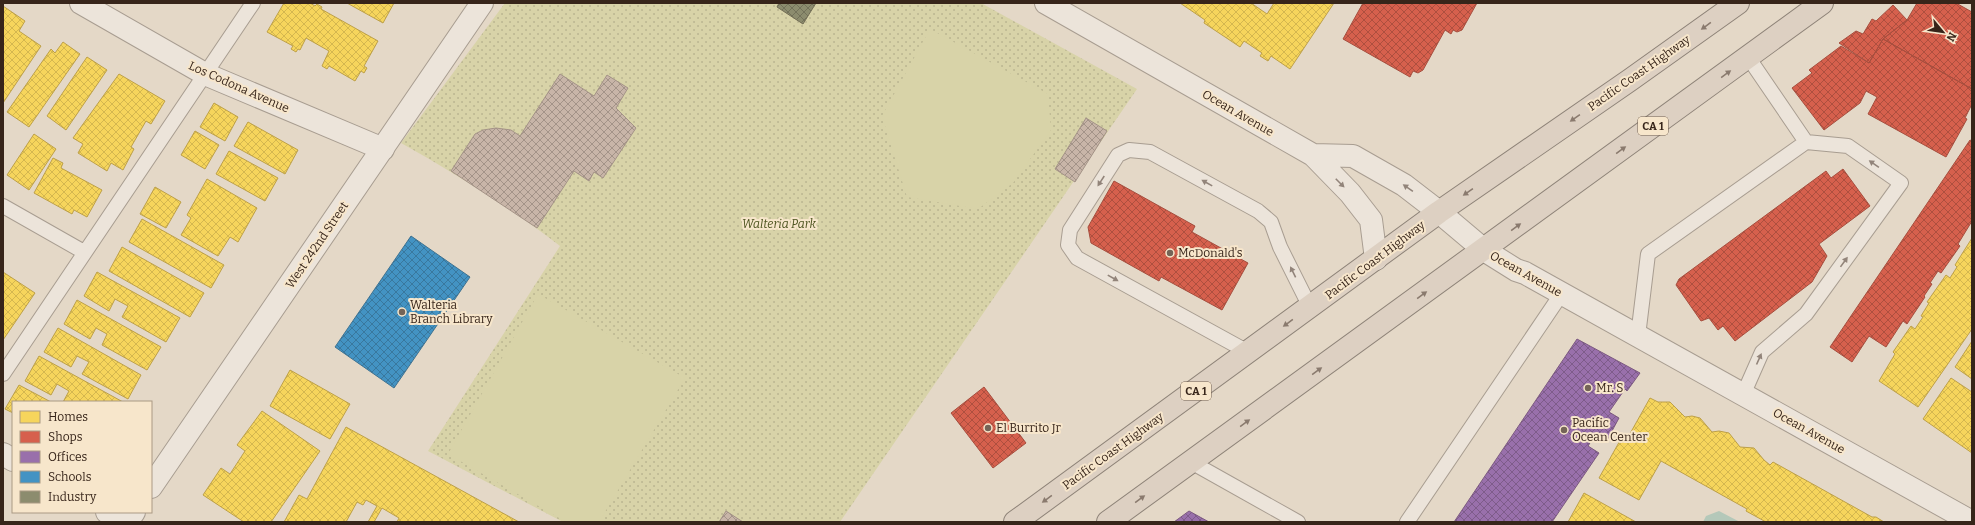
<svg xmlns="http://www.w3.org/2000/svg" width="1975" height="525" viewBox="0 0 1975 525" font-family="Bitter,serif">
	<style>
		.grass { fill: url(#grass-dots) }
		.pitch { fill: #d8d3a8 }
		.water { fill: #b4c8b9 }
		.homes { fill: url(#homes-cross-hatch); stroke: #bda048 }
		.shops { fill: url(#shops-cross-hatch); stroke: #a64e3e }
		.offices { fill: url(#offices-cross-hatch); stroke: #7c5a80 }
		.schools { fill: url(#schools-cross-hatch); stroke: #3f7290 }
		.industry { fill: url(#industry-cross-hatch); stroke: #726d55 }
		.building { fill: url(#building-cross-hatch); stroke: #a49387 }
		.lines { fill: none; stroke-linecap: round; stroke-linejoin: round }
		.service-casing { stroke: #a89d91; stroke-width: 16 }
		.minor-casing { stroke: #a89d91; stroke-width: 24 }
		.tertiary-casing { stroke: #a89d91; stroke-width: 24 }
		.trunk-casing { stroke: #8e8378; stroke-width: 24 }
		.service { stroke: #ece4da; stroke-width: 14 }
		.minor { stroke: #ece4da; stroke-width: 22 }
		.tertiary { stroke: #ece4da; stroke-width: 22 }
		.trunk { stroke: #ddd0c2; stroke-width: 22 }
		.oneway { fill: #8a7a6e }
		.oneway2 { fill: #92847a }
		.poi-dot { fill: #746457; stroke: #f7e6cb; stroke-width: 1.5 }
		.labels { text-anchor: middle; stroke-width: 4; stroke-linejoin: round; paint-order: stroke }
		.shield { fill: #f7e6cb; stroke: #715f4f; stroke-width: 1 }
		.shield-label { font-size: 11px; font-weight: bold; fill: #37251a }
		.street-label { font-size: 12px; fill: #37251a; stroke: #f7e6cb }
		.park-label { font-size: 12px; font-style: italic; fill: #4d541f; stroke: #f7e6cb }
		.poi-label { font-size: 12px; fill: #37251a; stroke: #f7e6cb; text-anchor: start }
	</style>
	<defs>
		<pattern id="grass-dots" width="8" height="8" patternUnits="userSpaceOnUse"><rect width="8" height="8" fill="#d8d3a8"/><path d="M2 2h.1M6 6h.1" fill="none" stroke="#bab590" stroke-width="1.8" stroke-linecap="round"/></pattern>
		<pattern id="homes-cross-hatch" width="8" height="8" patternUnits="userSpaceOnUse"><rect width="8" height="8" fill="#f6d55c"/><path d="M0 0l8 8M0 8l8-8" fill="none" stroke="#d4b74f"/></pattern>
		<pattern id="shops-cross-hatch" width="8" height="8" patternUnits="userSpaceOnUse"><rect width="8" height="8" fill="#d6604d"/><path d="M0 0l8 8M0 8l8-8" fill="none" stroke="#ae4f3f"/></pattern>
		<pattern id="offices-cross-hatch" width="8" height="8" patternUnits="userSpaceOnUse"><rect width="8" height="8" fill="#9970ab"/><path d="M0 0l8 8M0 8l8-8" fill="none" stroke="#7e5c8a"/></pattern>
		<pattern id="schools-cross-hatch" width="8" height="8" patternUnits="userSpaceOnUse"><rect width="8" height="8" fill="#4393c3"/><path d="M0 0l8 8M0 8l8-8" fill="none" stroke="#39789e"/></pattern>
		<pattern id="industry-cross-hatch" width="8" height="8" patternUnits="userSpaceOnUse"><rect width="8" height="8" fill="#8c8c6e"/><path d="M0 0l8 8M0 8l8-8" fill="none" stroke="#73725a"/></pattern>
		<pattern id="building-cross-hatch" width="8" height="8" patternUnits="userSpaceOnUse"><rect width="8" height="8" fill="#c8b5a8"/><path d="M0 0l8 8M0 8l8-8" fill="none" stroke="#a39388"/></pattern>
	</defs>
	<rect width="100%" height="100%" fill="#e4d8c7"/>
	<!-- grass -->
	<path class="grass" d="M505,3h476l156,86 -297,433h-277l-135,-71 132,-205c-50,-39 -104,-72 -159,-103z"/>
	<!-- pitch -->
	<path class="pitch" d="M930,29l118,65 3,36 -38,53 -35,26 -71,-12 -25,-81z
		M538,294l147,84 -86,144h-33l-118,-68z"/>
	<!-- water -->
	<path class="water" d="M1719,511l21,11h-37l3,-6z"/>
	<!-- homes -->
	<path class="homes" d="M284,3h26l5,3 2,-2 5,3 -1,2 57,32 -14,25 3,2 -3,5 -3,-2 -6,10 -26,-15 -2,3 -5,-3 7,-15 -23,-13 -6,12 -2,-1 -2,3 -5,-3 2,-3 -26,-14z
		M347,3h47l-11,20z
		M1180,3h71l16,11 7,-11h60l-44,66 -19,-13 -3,5 -8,-5 2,-3 -18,-12 -4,6 -36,-24 1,-3z
		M3,6l22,15 -6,10 22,15 -38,57z
		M63,42l17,12 -51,73 -22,-15 44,-63 4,4z
		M87,57l20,13 -41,60 -19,-14z
		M119,74l46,27 -14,23 -5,-3 -15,26 3,2 -11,21 -12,-7 -4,8 -29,-18 5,-9 -10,-6z
		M214,103l24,14 -13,24 -25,-14z
		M248,122l50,28 -13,24 -51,-28z
		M195,131l24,14 -14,24 -24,-14z
		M34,134l22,15 -27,41 -22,-15z
		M229,151l49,27 -13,23 -49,-27z
		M53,158l10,5 -2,5 41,22 -15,27 -13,-7 -2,4 -38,-21z
		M207,179l50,29 -19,34 -8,-5 -12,19 -37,-21 10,-17 -4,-3z
		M155,187l26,15 -15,26 -26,-14z
		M142,219l82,46 -13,23 -82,-46z
		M1972,238v91l-54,78 -39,-26 16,-27 -2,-2 18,-26 4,3 8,-12 -2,-1 8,-13 -2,-1 19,-27 4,3 7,-11 -2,-2z
		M122,247l82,46 -14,24 -81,-46z
		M3,272l32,21 -32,47z
		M97,272l83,46 -14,24 -44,-25 6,-11 -13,-7 -6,12 -25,-15z
		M77,300l84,47 -14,23 -45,-25 5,-11 -11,-6 -6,11 -26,-15z
		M58,328l83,47 -13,24 -46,-25 7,-12 -12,-6 -6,11 -27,-15z
		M1972,341v38l-17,-12z
		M39,356l84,46h-60l6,-11 -12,-7 -6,11 -26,-14z
		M290,370l60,34 -20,35 -60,-33z
		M1951,378l21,14v61l-49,-34z
		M19,385l32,17h-38v11l-8,-4z
		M1650,398l8,4h12l15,15 7,-1 8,2 12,14 7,-1 10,2 11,14 14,1 10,12 6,5 3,-3 99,55h4l8,5h-118l-20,-11 1,-2 -86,-48 -22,39 -40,-22 23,-41 5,2z
		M262,411l58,40 -49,71h-27l-41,-27 18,-27 9,6 15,-23 -8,-6z
		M346,427l173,95h-122l2,-4 -17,-10 -8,14h-6l9,-16 -11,-6 -3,5 -6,-3 -11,20h-62l15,-27 8,4z
		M1584,493l52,29h-68z"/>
	<!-- shops -->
	<path class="shops" d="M1363,3h114l-15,27 -5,2 -4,-2 -2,4 -6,-4 -22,40 -5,3 -5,-2 -3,6 -67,-38z
		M1917,3h39l16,9v77l-89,-50 24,-19z
		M1893,5l14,15 -24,19 -14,24 -30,-20 17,-12 7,3 9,-15 4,2z
		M1883,39l89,50v15l-7,14 2,1 -21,38 -78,-43 9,-17 -11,-6 -6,12 -36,27 -32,-42 20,-15 -3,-3 32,-24 28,17z
		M1970,140l2,1v80l-14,23 2,2 -19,27 -3,-2 -8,12 2,1 -8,12 1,1 -18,27 -4,-3 -17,26 -17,-11 -17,26 -22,-15z
		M1843,169l27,37 -51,38 8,12 -15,26 -77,59 -12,-15 -5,4 -9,-12 -8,3 -25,-36 3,-6 147,-108 5,7z
		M1114,181l81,45 -3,6 56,31 -26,47 -61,-33 -2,4 -68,-38 -3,-16z
		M984,387l42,56 -33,25 -42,-55z"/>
	<!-- offices -->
	<path class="offices" d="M1577,339l63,34 -13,18 -2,-2 -16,23 10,6 -13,24 -11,-7 -7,11 11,7 -47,69h-98z
		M1189,511l20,11h-35z"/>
	<!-- schools -->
	<path class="schools" d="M411,236l59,41 -76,111 -59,-41z"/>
	<!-- industry -->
	<path class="industry" d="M779,3h37l-13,21 -26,-17z"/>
	<!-- building -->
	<path class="building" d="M560,74l34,22 13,-21 21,13 -12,20 20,20 -33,50 -9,-6 -5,9 -15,-10 -37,57 -86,-57 24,-37 8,-4 13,-2 15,2 9,6z
		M1086,118l21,13 -32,51 -20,-13z
		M726,511l17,11h-24z"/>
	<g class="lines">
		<defs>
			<path id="service" d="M1748,57l58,85
				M3,206l81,46
				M1638,336l10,-82 158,-112 42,4 53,37 -95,131 -44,38 -19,43
				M1248,352l-171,-94 -9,-13 2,-15 48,-75 11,-5 21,2 108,59 13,11 9,25 30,60
				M3,374l250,-371
				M1191,462l107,60
				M1407,522l155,-229"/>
			<path id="minor" d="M81,3l124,71 178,75
				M3,454l10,6
				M107,512l17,10"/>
			<path id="tertiary" d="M1046,3l267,152 40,1 51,29 35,27 45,38 32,20 9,3 447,249
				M1313,155l37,38 21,27 5,39
				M151,487l331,-484
				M127,522l7,-10"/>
			<path id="trunk" d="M1015,522l424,-310 191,-132 108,-77
				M1108,522l714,-519"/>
		</defs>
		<!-- service casing -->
		<use href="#service" class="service-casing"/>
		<!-- minor casing -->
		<use href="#minor" class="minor-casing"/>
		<!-- tertiary casing -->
		<use href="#tertiary" class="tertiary-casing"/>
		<!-- trunk casing -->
		<use href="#trunk" class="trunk-casing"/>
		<!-- service -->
		<use href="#service" class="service"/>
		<!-- minor -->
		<use href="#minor" class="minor"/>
		<!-- tertiary -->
		<use href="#tertiary" class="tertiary"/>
		<!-- trunk -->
		<use href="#trunk" class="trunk"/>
	</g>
	<!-- one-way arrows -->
	<defs><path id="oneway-solid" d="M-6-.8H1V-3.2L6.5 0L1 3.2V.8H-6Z"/></defs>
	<g class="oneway">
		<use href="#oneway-solid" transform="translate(1706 26) rotate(144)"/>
		<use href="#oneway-solid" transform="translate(1726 74) rotate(-36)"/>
		<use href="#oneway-solid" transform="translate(1575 118) rotate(145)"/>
		<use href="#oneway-solid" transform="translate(1621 150) rotate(-36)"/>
		<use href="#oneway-solid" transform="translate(1468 192) rotate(145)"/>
		<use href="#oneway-solid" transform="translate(1516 227) rotate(-36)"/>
		<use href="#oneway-solid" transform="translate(1422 295) rotate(-36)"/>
		<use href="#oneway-solid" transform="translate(1288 323) rotate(144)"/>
		<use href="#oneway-solid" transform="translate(1317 371) rotate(-36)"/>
		<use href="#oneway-solid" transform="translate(1245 423) rotate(-36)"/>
		<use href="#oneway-solid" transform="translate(1047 499) rotate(144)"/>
		<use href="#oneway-solid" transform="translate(1140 499) rotate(-36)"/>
	</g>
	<g class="oneway2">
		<use href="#oneway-solid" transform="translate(1874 164) rotate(-145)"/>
		<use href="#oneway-solid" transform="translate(1101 181) rotate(123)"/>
		<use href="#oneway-solid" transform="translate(1207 183) rotate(-151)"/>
		<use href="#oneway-solid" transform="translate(1340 183) rotate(45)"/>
		<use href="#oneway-solid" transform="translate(1408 188) rotate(-145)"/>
		<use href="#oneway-solid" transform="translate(1844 262) rotate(-54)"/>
		<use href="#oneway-solid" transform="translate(1293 272) rotate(-116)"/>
		<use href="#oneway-solid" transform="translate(1113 278) rotate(29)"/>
		<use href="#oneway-solid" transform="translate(1759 359) rotate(-66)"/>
	</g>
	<!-- markers -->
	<g class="poi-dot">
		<circle cx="1170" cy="253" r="4"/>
		<circle cx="402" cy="312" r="4"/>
		<circle cx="1588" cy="388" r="4"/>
		<circle cx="988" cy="428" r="4"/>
		<circle cx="1564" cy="430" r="4"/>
	</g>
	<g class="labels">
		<!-- shield labels -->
		<g class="shield">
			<rect x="1638" y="117" width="30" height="18" rx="3"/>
			<rect x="1181" y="382" width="30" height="18" rx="3"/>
		</g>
		<g class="shield-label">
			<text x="1653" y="130">CA 1</text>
			<text x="1196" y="395">CA 1</text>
		</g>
		<!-- street labels -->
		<g class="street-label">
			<text transform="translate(1639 73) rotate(-35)" y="4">Pacific Coast Highway</text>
			<text transform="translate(239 87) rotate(24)" y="4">Los Codona Avenue</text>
			<text transform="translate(1238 113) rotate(30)" y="4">Ocean Avenue</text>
			<text transform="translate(317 245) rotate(-56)" y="4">West 242nd Street</text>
			<text transform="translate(1375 260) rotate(-37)" y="4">Pacific Coast Highway</text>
			<text transform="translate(1526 274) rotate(29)" y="4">Ocean Avenue</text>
			<text transform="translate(1809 431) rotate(29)" y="4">Ocean Avenue</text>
			<text transform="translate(1113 451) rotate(-36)" y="4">Pacific Coast Highway</text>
		</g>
		<!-- park labels -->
		<g class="park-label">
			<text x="779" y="228">Walteria Park</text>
		</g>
		<!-- poi labels -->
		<g class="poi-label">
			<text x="1178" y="257">McDonald's</text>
			<text x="410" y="309">Walteria<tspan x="410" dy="14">Branch Library</tspan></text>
			<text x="1596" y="392">Mr. S</text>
			<text x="1572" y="427">Pacific<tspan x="1572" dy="14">Ocean Center</tspan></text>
			<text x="996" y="432">El Burrito Jr</text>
		</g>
	</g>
	<!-- border -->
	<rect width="1975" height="525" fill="none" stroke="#37251a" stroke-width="8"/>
	<!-- legend -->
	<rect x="12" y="401" width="140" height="112" fill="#f7e6cb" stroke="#aa9984"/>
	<rect x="20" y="411" width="20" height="12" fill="#f6d55c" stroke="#aa9984"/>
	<text x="48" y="421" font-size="12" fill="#37251a">Homes</text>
	<rect x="20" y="431" width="20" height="12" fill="#d6604d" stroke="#aa9984"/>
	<text x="48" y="441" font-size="12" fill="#37251a">Shops</text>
	<rect x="20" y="451" width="20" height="12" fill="#9970ab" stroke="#aa9984"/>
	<text x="48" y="461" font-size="12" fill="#37251a">Offices</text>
	<rect x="20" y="471" width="20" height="12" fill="#4393c3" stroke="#aa9984"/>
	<text x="48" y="481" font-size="12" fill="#37251a">Schools</text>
	<rect x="20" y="491" width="20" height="12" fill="#8c8c6e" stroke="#aa9984"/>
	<text x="48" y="501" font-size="12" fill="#37251a">Industry</text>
	<!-- north arrow -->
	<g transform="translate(1943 32) rotate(119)" stroke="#f7e6cb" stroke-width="3" paint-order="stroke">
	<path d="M0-3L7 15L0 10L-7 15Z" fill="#37251a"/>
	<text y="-6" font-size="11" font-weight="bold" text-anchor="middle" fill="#37251a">N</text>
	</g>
</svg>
